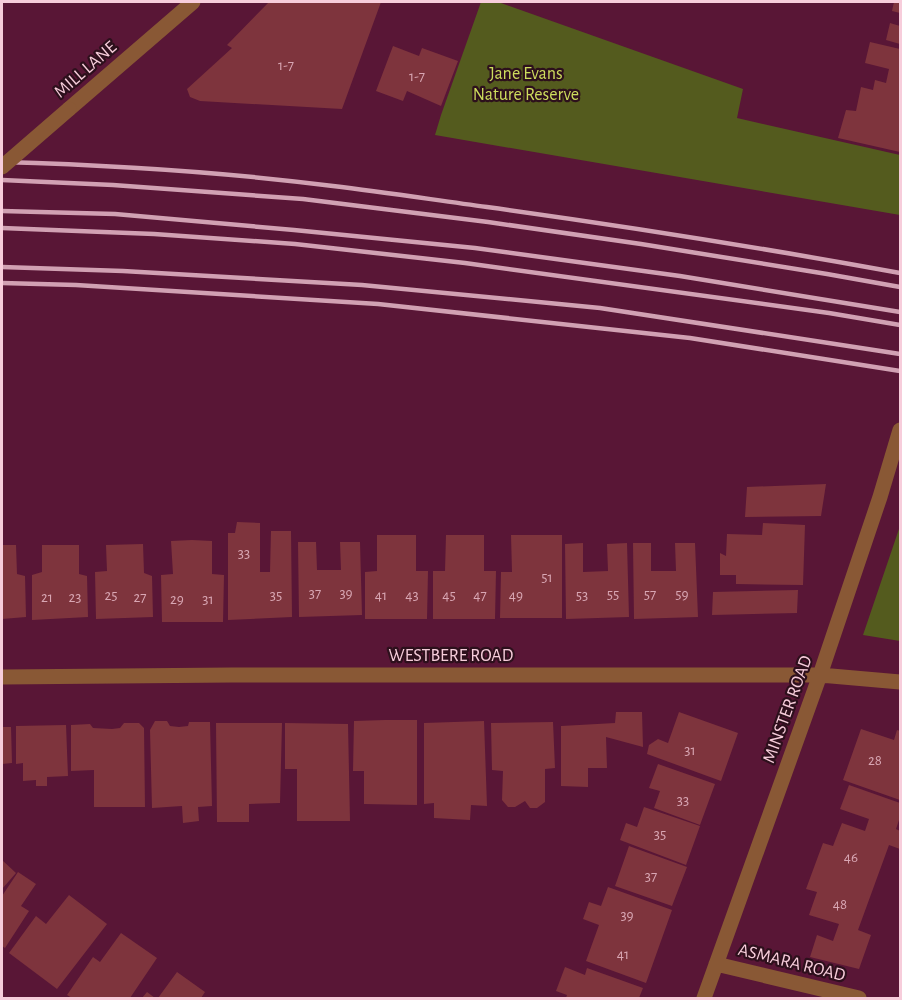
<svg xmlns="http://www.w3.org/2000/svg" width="902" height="1000" viewBox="0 0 902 1000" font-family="'Alegreya Sans',sans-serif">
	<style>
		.green { fill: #545b1e }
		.building { fill: #7e343d }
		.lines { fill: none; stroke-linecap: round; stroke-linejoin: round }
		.minor { stroke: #895835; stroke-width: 15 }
		.rail { stroke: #d1a1b3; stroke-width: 4.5 }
		.minor-bridge { stroke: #895835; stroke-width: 15 }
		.labels { text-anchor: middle; stroke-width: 4.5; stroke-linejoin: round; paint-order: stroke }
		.number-label { font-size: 15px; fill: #d9a7b4 }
		.street-label { font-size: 18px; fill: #f7cddb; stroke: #2d101c }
		.park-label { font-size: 18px; fill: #cddc5d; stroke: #2d101c }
	</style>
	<rect width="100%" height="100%" fill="#591636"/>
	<!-- green -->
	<path class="green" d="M481,2h17l245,87 -6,29 163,37v60l-465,-80 6,-20z
		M900,526v115l-37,-6z"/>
	<!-- building -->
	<path class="building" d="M269,2h112l-39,107 -142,-8 -10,-4 -3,-8 45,-41 -5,-3z
		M894,2h6v11l-8,-2z
		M890,23l10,3v18l-14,-4z
		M870,42l30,7v103l-62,-14 8,-28 10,1 5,-24 12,3 2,-10 11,3 3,-14 -24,-6z
		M393,46l26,10 3,-8 36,13 -17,45 -34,-15 -4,10 -27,-10z
		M826,484l-5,32 -76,1 2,-30z
		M237,522l23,1v49h10l1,-41h20l1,86 -64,3v-87h7z
		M763,523l42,2 -2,60 -67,-1v-9h-16v-22l6,3 1,-22 35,1z
		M377,535h39v36h12l-1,48h-62v-47l12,-1z
		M446,535h38v36h12l-1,48h-62v-48h12z
		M511,535h51v83h-62l1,-46h11z
		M192,540l20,1v33l12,1 -1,47h-61l-1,-47 12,-1 -2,-33z
		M298,542h18l1,28h24l-1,-28h20l2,73 -63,2z
		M583,543v29l25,-1 -1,-27 20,-1 2,74 -63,2 -1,-75z
		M633,543h18v28h25l-1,-28h20l3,74 -64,2z
		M143,544l1,29 8,3 1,41 -57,2 -1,-47 12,-1 -1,-26z
		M2,545h14l1,29 8,2 1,41 -24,2z
		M42,545h37v29l8,2 1,41 -56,3v-45l10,-3z
		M798,590l-1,23 -85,2 1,-23z
		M616,712h26l1,35 -37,-10 1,31h-19v19l-27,-1v-60l54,-3z
		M679,712l59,21 -17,48 -74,-27 2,-9 9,-6 10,4z
		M385,720h32v85l-53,-1v-33h-11l1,-50z
		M155,721h12l3,5 9,1 9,-1 1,-4h21l2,84 -14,1 1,14 -16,2 -1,-17 -30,2 -2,-78z
		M484,721l3,85 -16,-1 -1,15 -36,-2v-15l-10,1v-81z
		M553,722l2,46 -10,1v33l-8,6h-7l-5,-7 -10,6h-7l-6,-7 1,-29 -11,-1 -1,-47z
		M124,723h15l5,5 1,79h-51v-37l-23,1v-46l19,-1 3,4 19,1 8,-1z
		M216,723h66l-2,80 -31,1v18h-32z
		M285,723l63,1 2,97h-53v-52h-12z
		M66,725l2,51 -21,1v9h-11v-6l-13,1v-18l-7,1v-38z
		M2,727h9l1,36 -10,1z
		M861,729l33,11 3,-10 3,1v69l-57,-20z
		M658,764l57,20 -15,41 -46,-17 6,-17 -11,-3z
		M849,785l51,18v14l-4,12 4,2v18l-11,-4 -31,85 13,5 -12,34 -49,-12 7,-22 16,6 6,-17 -30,-9 8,-23 -11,-3 17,-46 10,3 9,-23 23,8 4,-12 -29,-10z
		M644,807l56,19 -14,39 -66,-25 6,-17 11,4z
		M629,846l58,21 -15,39 -57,-20z
		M2,860l14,13 -14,16z
		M18,872l18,12 -15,22 8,5 -24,37 -3,-2v-50z
		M608,887l64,23 -26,73 -60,-22 13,-36 -16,-6 6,-17 12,4z
		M69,895l38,29 -50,65 -48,-36 27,-37 10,8z
		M121,933l36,25 -27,40h-58l-5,-3 26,-38 7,5z
		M565,967l20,8 2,-7 56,20 -4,10h-73l1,-3 -11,-4z
		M177,972l28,20 -4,6h-43z
		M147,992l8,6h-13z"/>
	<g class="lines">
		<!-- minor -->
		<path class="minor" d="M69,109l124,-107
			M2,677l230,-2h588l80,7
			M716,964l143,34
			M704,998l116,-323 60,-178 20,-67"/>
		<!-- rail -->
		<path class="rail" d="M2,162c110,3 221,10 331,24 51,6 102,14 154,21 138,19 276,41 413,66
			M2,180l111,5 190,14 185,23 153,22 186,30 73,13
			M2,211l113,3 179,16 181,18 205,28 220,36
			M2,228l152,6 141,10 170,19 364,50 71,12
			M2,267l121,4 239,14 238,23 300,46
			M2,283l74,2 302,19 312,34 210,33"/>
		<!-- minor-bridge -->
		<path class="minor-bridge" d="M2,167l67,-58"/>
	</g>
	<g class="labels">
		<!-- number labels -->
		<g class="number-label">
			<text x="286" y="70">1-7</text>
			<text x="417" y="81">1-7</text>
			<text x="244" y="558">33</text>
			<text x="547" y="582">51</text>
			<text x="315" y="598">37</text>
			<text x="346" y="598">39</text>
			<text x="613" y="599">55</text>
			<text x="650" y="599">57</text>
			<text x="682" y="599">59</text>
			<text x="111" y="600">25</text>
			<text x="276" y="600">35</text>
			<text x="381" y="600">41</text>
			<text x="412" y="600">43</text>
			<text x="449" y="600">45</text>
			<text x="480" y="600">47</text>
			<text x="516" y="600">49</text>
			<text x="582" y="600">53</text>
			<text x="47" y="602">21</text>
			<text x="75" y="602">23</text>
			<text x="140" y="602">27</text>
			<text x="177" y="604">29</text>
			<text x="208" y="604">31</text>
			<text x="690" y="755">31</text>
			<text x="875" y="765">28</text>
			<text x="683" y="805">33</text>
			<text x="660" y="839">35</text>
			<text x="851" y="862">46</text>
			<text x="651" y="881">37</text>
			<text x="840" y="909">48</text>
			<text x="627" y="920">39</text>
			<text x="623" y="959">41</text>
		</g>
		<!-- street labels -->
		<g class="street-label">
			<text transform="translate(85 69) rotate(-41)" y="6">MILL LANE</text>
			<text x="451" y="661">WESTBERE ROAD</text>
			<text transform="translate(787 709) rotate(-70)" y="6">MINSTER ROAD</text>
			<text transform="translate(792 962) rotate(14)" y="6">ASMARA ROAD</text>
		</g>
		<!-- park labels -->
		<g class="park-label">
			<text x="526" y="79">Jane Evans<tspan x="526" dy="21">Nature Reserve</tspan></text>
		</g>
	</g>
	<!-- border -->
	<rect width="902" height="1000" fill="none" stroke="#f7cddb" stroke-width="6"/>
</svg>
